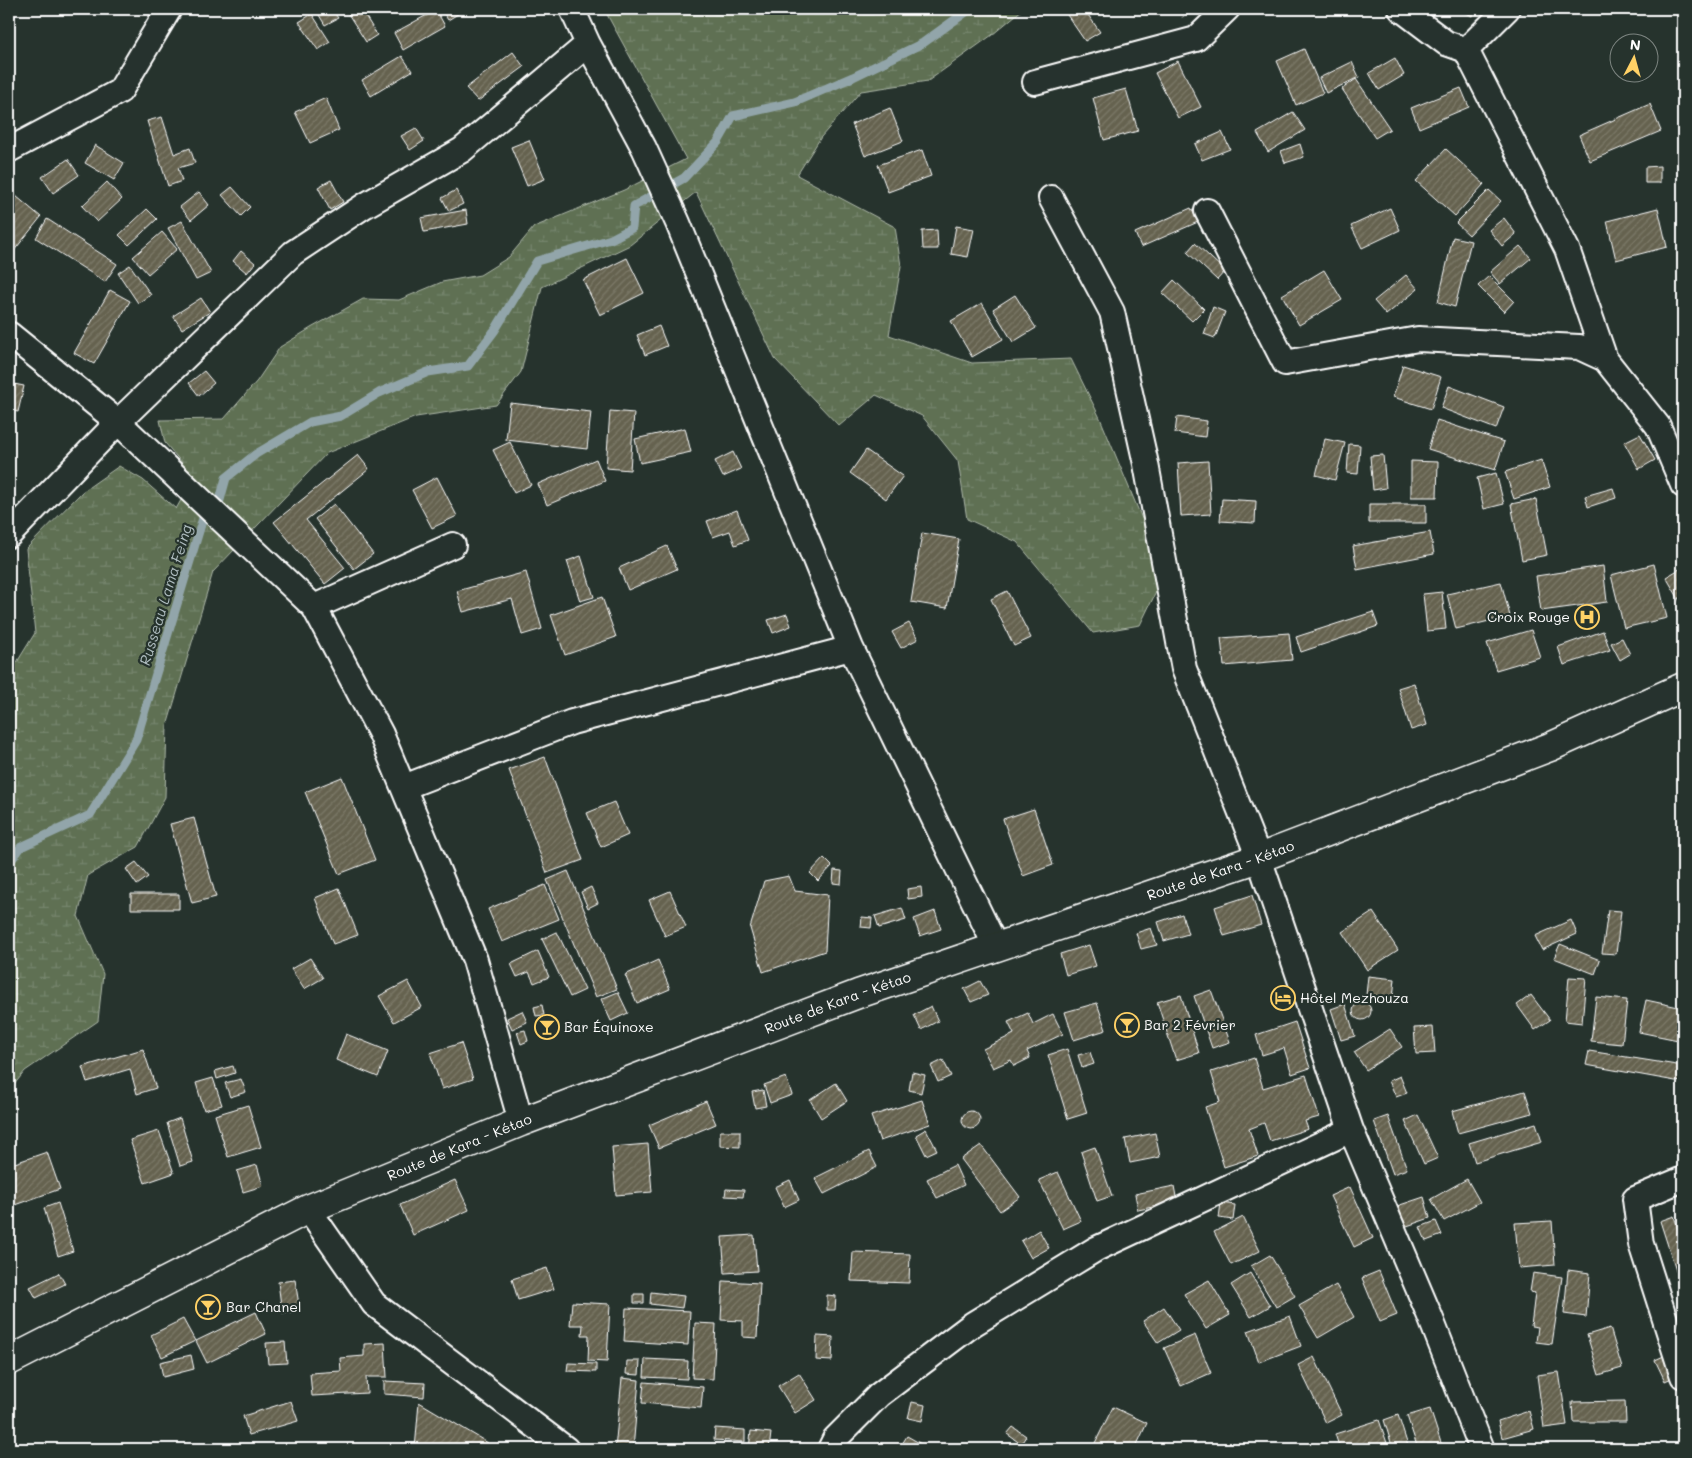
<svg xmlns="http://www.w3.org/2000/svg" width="1692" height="1458" viewBox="0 0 1692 1458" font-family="Mali,sans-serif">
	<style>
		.wetland { fill: url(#wetland-marsh); stroke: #aeb8a9 }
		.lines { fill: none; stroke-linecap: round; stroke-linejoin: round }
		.stream { stroke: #92a5aa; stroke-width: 9 }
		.building { fill: url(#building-hatch); stroke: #fff }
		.minor-casing { stroke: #fff; stroke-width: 28 }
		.primary-casing { stroke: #fff; stroke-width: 31 }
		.path { stroke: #fff; stroke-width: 3; stroke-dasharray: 5 4; stroke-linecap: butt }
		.minor { stroke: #26332d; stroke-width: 24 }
		.primary { stroke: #26332d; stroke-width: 28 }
		.labels { text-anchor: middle; stroke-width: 4.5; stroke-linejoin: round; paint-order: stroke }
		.poi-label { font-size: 14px; fill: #fff; stroke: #26332d; text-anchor: start }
		.street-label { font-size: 14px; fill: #fff; stroke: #26332d }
		.water-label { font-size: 15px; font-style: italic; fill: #aebcbf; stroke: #26332d }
	</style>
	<defs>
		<pattern id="wetland-marsh" width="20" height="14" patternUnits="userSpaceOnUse" patternTransform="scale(1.25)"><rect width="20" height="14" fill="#5e7053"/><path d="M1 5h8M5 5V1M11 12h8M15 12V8" fill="none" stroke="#76856d"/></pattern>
		<pattern id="building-hatch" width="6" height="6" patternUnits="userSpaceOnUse" patternTransform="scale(1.25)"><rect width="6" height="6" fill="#65624f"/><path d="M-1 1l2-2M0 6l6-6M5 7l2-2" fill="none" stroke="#7c7a69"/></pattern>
	</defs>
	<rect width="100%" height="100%" fill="#26332d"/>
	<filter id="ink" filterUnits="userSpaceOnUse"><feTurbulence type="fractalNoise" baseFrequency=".02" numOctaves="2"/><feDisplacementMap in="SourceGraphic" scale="10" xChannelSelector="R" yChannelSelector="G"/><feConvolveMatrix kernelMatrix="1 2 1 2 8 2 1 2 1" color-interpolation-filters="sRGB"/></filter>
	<g filter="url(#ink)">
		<!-- wetland -->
		<path class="wetland" d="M604,9h419l-31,26 -64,46 -67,10 -40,46 -24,38 98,52 6,39 -12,69 83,28 99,-4 29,59 48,115 10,55 -18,37 -47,8 -76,-91 -50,-23 -9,-58 -36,-45 -46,-21 -37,31 -64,-67 -79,-167 -66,53 -88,42 -21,85 -25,33 -80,12 -89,36 -114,119 -46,154 -2,71 -27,50 -50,28 -10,41 25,58 -5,47 -73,50 -16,20v-416l26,-42 -9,-84 56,-57 37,-26 24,14 33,29 18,-32 -29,-34 -5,-23 64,-1 33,-38 23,-34 31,-19 52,-29 36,1 43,-18 38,-7 29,-18 25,-30 90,-37 62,-31z"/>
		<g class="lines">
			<!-- stream -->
			<path class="stream" d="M9,863l12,-16 69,-32 46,-75 67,-222 17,-18 6,-22 30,-24 54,-32 31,-6 38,-23 49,-21 40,-6 27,-36 42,-69 74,-22 21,-11 2,-22 50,-28 34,-36 15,-26 62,-14 58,-25 70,-34 47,-34"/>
		</g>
		<!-- building -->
		<path class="building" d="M318,9h14l6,9 -13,7 -9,-15z
			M345,9h16l16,26 -11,7z
			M441,9h25l-18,11z
			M1063,9h21l16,23 -15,9z
			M1459,9h17l-4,7z
			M436,10l9,16 -42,24 -9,-17z
			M312,14l18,28 -12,8 -19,-28z
			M1304,49l19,44 -27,12 -19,-44z
			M513,52l11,15 -46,34 -12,-13z
			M402,56l10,15 -41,25 -9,-16z
			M1395,58l9,17 -25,15 -10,-17z
			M1178,61l23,46 -23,11 -23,-45z
			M1352,62l7,15 -33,16 -7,-15z
			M1356,79l34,50 -15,9 -33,-49z
			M1461,88l8,19 -50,21 -8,-20z
			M1126,89l12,42 -34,9 -11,-42z
			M326,98l13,32 -29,13 -15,-31z
			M1650,104l11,27 -71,30 -11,-26z
			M890,108l13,33 -38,15 -13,-32z
			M1293,112l12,18 -37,22 -11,-19z
			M162,117l12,37 16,-6 5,15 -17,5 4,13 -14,5 -21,-65z
			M416,128l8,13 -14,9 -9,-14z
			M1222,132l8,17 -28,11 -7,-16z
			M529,140l16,39 -18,7 -16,-39z
			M1300,144l4,13 -19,6 -4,-12z
			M95,145l29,18 -10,17 -29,-17z
			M1446,149l38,35 -29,32 -39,-35z
			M922,150l9,26 -43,16 -10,-27z
			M68,159l11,16 -26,18 -11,-16z
			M1660,166v17h-15v-16z
			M331,180l12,22 -13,8 -12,-23z
			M107,182l15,17 -25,23 -15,-16z
			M232,187l18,20 -9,9 -19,-21z
			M456,190l7,14 -14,7 -7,-13z
			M1489,190l12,11 -32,34 -13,-12z
			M10,191l31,26 -32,40v-64z
			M199,192l10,13 -18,15 -11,-13z
			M1191,208l7,14 -57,25 -6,-14z
			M1390,208l10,22 -38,18 -11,-22z
			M1658,208l9,39 -51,13 -9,-39z
			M147,209l10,10 -28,26 -10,-10z
			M466,210l2,14 -44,8 -3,-14z
			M1504,218l12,16 -14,12 -13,-16z
			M47,219l70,45 -12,18 -69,-44z
			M182,221l29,52 -15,7 -28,-52z
			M956,226l18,3 -6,28 -17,-3z
			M937,230l1,19h-15l-1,-18z
			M162,232l15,17 -29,25 -15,-17z
			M1453,237l18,4 -16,66 -17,-5z
			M1195,243l30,28 -8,9 -30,-28z
			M1520,246l11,12 -31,26 -10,-12z
			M241,251l14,12 -8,10 -14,-12z
			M627,258l17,35 -44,22 -17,-35z
			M130,265l21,30 -13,8 -20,-30z
			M1324,270l18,30 -43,25 -17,-30z
			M1406,275l12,14 -32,26 -12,-14z
			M1489,276l25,25 -10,11 -26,-26z
			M1174,280l30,29 -12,12 -30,-28z
			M110,290l20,11 -36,63 -20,-11z
			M1015,295l21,33 -23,14 -20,-33z
			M201,298l9,14 -28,17 -9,-13z
			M982,303l21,36 -31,18 -21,-36z
			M1213,307l12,5 -10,26 -11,-4z
			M659,326l8,20 -22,9 -8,-20z
			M1403,365l38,12 -10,32 -38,-12z
			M204,371l10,12 -15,13 -10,-13z
			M9,383l15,3 -6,26 -9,-2z
			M1449,386l55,21 -8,22 -55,-21z
			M510,403l81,9 -4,37 -81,-9z
			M610,411l24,2 -4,57 -24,-2z
			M1177,417l30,4 -2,16 -30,-4z
			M1437,420l67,22 -9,28 -67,-21z
			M685,428l6,24 -51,11 -5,-24z
			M1640,434l15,26 -16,9 -15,-27z
			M1325,439l20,4 -10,37 -19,-5z
			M510,442l21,43 -17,8 -21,-43z
			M1349,444l11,1 -2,29 -11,-1z
			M866,450l37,26 -17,23 -36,-26z
			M733,452l8,17 -18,8 -8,-16z
			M358,455l11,14 -63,51 39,48 -20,16 -51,-62z
			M1383,455l3,33 -13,2 -3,-34z
			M596,459l9,22 -58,24 -9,-21z
			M1541,460l9,27 -36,12 -9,-27z
			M1208,461l3,53 -30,2 -3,-53z
			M1411,461l27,1 -1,35h-26z
			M1496,473l8,31 -20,5 -7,-31z
			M437,477l20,39 -25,12 -20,-38z
			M1613,488l3,10 -28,9 -3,-11z
			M1222,499l34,2 -1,22 -35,-2z
			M1536,499l11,56 -25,5 -11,-56z
			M334,504l39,50 -19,15 -39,-50z
			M1369,504h57v19h-57z
			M737,510l11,30 -13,5 -5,-14 -17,6 -6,-16z
			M1430,532l4,22 -77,15 -4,-23z
			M922,533l37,6 -12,69 -36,-6z
			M667,546l10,23 -49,21 -9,-22z
			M581,556l13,41 -14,4 -13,-40z
			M1654,564l13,54 -43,10 -13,-53z
			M1603,566l4,36 -66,9 -5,-35z
			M1683,567v39l-17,-29z
			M526,572l16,57 -20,6 -10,-36 -49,13 -6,-21z
			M1501,582l9,34 -54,13 -9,-35z
			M1007,591l24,47 -17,8 -23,-47z
			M1442,592l4,37 -19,2 -4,-37z
			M602,597l14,40 -51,18 -14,-40z
			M1373,612l5,14 -77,26 -5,-15z
			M787,614l4,12 -18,7 -5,-13z
			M909,623l9,16 -17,9 -9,-16z
			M1531,630l9,27 -44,13 -9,-27z
			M1603,631l7,19 -46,15 -6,-18z
			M1289,633l3,27 -68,6 -3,-28z
			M1622,638l8,16 -10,6 -9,-17z
			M1414,683l13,42 -16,5 -13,-42z
			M545,757l38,103 -36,13 -38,-103z
			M342,777l33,83 -36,14 -34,-82z
			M614,802l14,33 -27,12 -14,-34z
			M1034,809l19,56 -30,11 -20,-57z
			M194,818l22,79 -24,6 -22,-79z
			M824,858l8,8 -14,15 -8,-8z
			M136,862l12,15 -11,8 -11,-16z
			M834,870l8,1 -1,13 -8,-1z
			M568,871l49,118 -21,8 -49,-117z
			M789,876l6,15 33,4 -3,56 -62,21 -13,-44 14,-47z
			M545,885l14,34 -57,23 -14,-33z
			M591,887l7,16 -10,5 -7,-16z
			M921,887l1,10 -14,2 -1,-10z
			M339,888l19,47 -25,9 -18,-46z
			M670,891l16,36 -21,9 -16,-36z
			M131,894h48v15h-48z
			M1252,895l9,30 -37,11 -9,-29z
			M902,908l4,12 -27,8 -4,-12z
			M1608,910l13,1 -5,43 -14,-1z
			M935,911l6,18 -21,7 -6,-17z
			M1373,912l25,38 -31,20 -25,-38z
			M1182,914l6,20 -24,7 -6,-19z
			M862,917l10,1 -1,10 -10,-1z
			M1571,920l6,14 -35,16 -7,-14z
			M1151,928l6,17 -16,4 -5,-16z
			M557,932l28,58 -15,7 -28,-58z
			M1560,944l40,16 -5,14 -41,-16z
			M1089,945l7,21 -30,9 -6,-21z
			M538,951l11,26 -15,6 -5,-11 -12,5 -6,-13z
			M310,958l13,20 -19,11 -13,-20z
			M658,960l12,29 -33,14 -12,-28z
			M1368,976l27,3 -2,19 -27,-3z
			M1569,977l17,1 -4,45 -17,-2z
			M408,981l14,26 -28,15 -15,-26z
			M980,981l8,14 -17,7 -7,-13z
			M1211,990l19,52 -18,6 -18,-52z
			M618,992l10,21 -17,8 -10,-22z
			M1181,995l18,58 -23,7 -19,-58z
			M1531,995l19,25 -15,10 -18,-25z
			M1596,997l31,3 -5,44 -31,-3z
			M1646,1000l37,8v33l-44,-9z
			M1353 1011a9 9 0 1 1 18 0a9 9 0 1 1-18 0Z
			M1097,1003l9,27 -32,10 -9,-28z
			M1345,1004l10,32 -14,4 -10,-31z
			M542,1005l2,10 -8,1 -2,-9z
			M931,1006l7,15 -17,9 -7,-15z
			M522,1011l5,11 -15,7 -5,-11z
			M1028,1013l5,11 20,-10 10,20 -36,17 3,7 -16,8 -3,-6 -18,8 -10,-19 31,-15 -6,-12z
			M1295,1022l15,46 -18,6 -8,-26 -22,7 -6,-20z
			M1433,1027l2,26 -19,1 -2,-26z
			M1390,1029l12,18 -36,23 -12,-18z
			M525,1030l3,11 -7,3 -4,-12z
			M346,1034l42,17 -10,26 -42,-17z
			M461,1043l12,36 -31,10 -12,-36z
			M143,1049l13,39 -19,6 -7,-25 -43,13 -5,-15z
			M1067,1049l20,64 -19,6 -20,-64z
			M1589,1051l94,15 -2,16 -95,-17z
			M1090,1052l4,12 -12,4 -4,-13z
			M1254,1058l9,30 43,-13 13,42 -14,4 3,8 -38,12 -6,-18 -15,6 9,27 -34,11 -19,-60 15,-5 -9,-30z
			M943,1060l8,16 -13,6 -7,-16z
			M233,1066l2,7 -18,6 -2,-8z
			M912,1072l13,3 -4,18 -12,-3z
			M1400,1076l7,17 -11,4 -7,-16z
			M786,1077l6,18 -22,8 -6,-18z
			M213,1078l9,27 -18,5 -8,-27z
			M241,1079l5,13 -16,5 -5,-14z
			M836,1083l11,18 -26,17 -11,-18z
			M763,1090l3,16 -11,2 -3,-16z
			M1525,1091l7,22 -74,20 -6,-22z
			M922,1100l8,24 -50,17 -9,-25z
			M706,1101l10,23 -57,24 -10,-23z
			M248,1105l13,42 -33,10 -13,-42z
			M962 1120a9 9 0 1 1 18 0a9 9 0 1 1-18 0Z
			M1418,1115l20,43 -14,6 -19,-43z
			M1388,1116l19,53 -14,5 -19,-53z
			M180,1118l13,44 -13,4 -13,-43z
			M1536,1123l6,19 -67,20 -6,-19z
			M926,1129l11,21 -11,5 -10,-20z
			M159,1131l15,42 -29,10 -15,-43z
			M720,1131h20v16l-20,-1z
			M1155,1133l5,24 -30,6 -5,-24z
			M648,1144l4,48 -36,3 -4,-48z
			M981,1145l39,52 -20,14 -39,-52z
			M1095,1147l17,49 -15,5 -16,-49z
			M869,1151l8,16 -53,27 -9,-16z
			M47,1152l13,37 -51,18v-42z
			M257,1165l6,21 -20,6 -6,-21z
			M955,1165l9,20 -27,13 -10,-19z
			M1058,1172l23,49 -18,8 -24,-49z
			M1467,1179l13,23 -36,19 -13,-22z
			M455,1180l14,30 -56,25 -13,-30z
			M790,1180l9,20 -15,7 -9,-20z
			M1174,1186l3,16 -39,8 -3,-16z
			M1350,1187l23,51 -19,9 -24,-51z
			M726,1189l18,1 -1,7 -18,-1z
			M1424,1197l6,21 -26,9 -7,-21z
			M58,1203l15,48 -15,5 -14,-48z
			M1221,1203l14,2 -2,15 -14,-2z
			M1674,1216l9,28v32l-5,1 -18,-56z
			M1243,1217l17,34 -29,14 -17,-33z
			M1436,1221l6,14 -16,6 -6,-14z
			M1552,1221l3,44 -36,3 -4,-45z
			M1039,1230l10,18 -18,10 -10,-17z
			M754,1235l3,36 -32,2 -3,-36z
			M853,1252l57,2 -1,29 -58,-2z
			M1270,1255l25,41 -19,11 -25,-41z
			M547,1268l7,21 -36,11 -6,-21z
			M1568,1270l22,3 -4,44 -22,-3z
			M1379,1271l18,44 -17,7 -18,-44z
			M59,1273l6,11 -29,14 -6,-11z
			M1250,1273l20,33 -19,11 -20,-32z
			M1533,1273l29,4 -10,67 -16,-2 2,-15 -7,-1 4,-33 -5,-1z
			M295,1280l5,31 -18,2 -4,-31z
			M1209,1280l21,35 -24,14 -22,-35z
			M723,1281l37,2 -3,55 -14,-1v-16l-22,-1z
			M1336,1285l18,32 -36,21 -19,-32z
			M651,1292l33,4 -2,12 -32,-4z
			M634,1294h10v9h-10z
			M827,1295l9,1 -1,14h-8z
			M572,1302l38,2 -3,58 -19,-1 1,-26h-7l1,-10h-13z
			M1164,1307l15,23 -21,13 -15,-22z
			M626,1308l64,3 -2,34 -64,-4z
			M256,1312l10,22 -59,29 -11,-22z
			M1290,1316l11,30 -42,16 -11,-31z
			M183,1319l12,22 -33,16 -11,-22z
			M695,1323l21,1 -3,55 -21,-1z
			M1610,1328l12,40 -23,7 -12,-40z
			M1195,1335l16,38 -30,13 -17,-38z
			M817,1336l16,1 -1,24 -16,-1z
			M285,1342l2,21 -19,1 -2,-21z
			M385,1343l2,34h-21l1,16 -55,3 -2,-23 31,-2 -1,-13 24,-2v-12z
			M191,1355l3,14 -31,8 -3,-15z
			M1666,1355l10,21 -11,5 -10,-21z
			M1314,1357l28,58 -16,8 -28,-58z
			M645,1359l43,2 -1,18 -43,-2z
			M627,1361h13l-1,14 -13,-1z
			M568,1363l28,1v8l-29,-1z
			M1559,1372l8,53 -23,3 -7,-53z
			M799,1373l17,27 -21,13 -17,-27z
			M622,1378l17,2 -6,69h-18z
			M384,1381l41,2 -1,14 -40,-3z
			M644,1382l59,5 -2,21 -59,-5z
			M291,1401l7,20 -49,14 -6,-19z
			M1625,1401l1,21h-53l-1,-20z
			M419,1402l69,41 -3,6h-70z
			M912,1402l13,3 -3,16 -14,-3z
			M1113,1407l34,16 -12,26h-43z
			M1430,1409l13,40h-25l-11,-33z
			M1529,1411l5,18 -32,9 -4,-17z
			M1398,1415l11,34h-16l-9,-29z
			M1379,1420l8,23 -22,6h-25l-5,-15z
			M1013,1427l13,9 -5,8 -14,-10z
			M715,1428l30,2v12l-31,-2z
			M751,1431l20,2 -2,16h-20z
			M907,1436l23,13h-31z"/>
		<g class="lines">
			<defs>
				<path id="minor" d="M572,9l16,35 56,104 34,75 173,425 145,299
					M1401,9l45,34 20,7 101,199 38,110 53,67 25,59
					M1466,50l41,-41
					M1035,82l161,-43 31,-30
					M9,150l111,-59 49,-82
					M1051,198l61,114 34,152 38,205 75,189 92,272 78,184 53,135
					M1207,211l78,152 133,-24 161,8 26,12
					M9,334l109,88 196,185 67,127 94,226 46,162
					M9,535l109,-113 175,-169 71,-47 98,-56 126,-106
					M314,607l139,-62
					M404,787l168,-65 279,-74
					M1683,1179l-48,20 6,45 42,132
					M308,1209l66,95 192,145
					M830,1449l5,-10 44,-44 94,-71 123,-75 255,-119"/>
				<g id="primary">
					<path id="s1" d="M9,1361l299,-152 213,-87 337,-128 401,-136 291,-111 133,-60"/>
				</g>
			</defs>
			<!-- minor casing -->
			<use href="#minor" class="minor-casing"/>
			<!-- primary casing -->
			<use href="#primary" class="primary-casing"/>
			<!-- path -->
			<path class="path" d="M1178,9l5,8"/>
			<!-- minor -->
			<use href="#minor" class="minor"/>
			<!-- primary -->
			<use href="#primary" class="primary"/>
		</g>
	</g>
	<!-- icons -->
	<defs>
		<symbol id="hospital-ring" viewBox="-11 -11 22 22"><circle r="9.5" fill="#26332d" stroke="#ffd166" stroke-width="1.5"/><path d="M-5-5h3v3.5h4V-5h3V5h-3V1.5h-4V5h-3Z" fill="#ffd166"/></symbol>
		<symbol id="hotel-ring" viewBox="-11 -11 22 22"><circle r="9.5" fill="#26332d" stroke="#ffd166" stroke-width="1.5"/><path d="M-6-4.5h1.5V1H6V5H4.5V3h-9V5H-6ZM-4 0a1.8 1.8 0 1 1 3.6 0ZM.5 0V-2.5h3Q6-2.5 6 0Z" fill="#ffd166"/></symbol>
		<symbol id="bar-ring" viewBox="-11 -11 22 22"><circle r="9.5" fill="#26332d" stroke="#ffd166" stroke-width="1.5"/><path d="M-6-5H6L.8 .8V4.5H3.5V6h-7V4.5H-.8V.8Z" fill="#ffd166"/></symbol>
	</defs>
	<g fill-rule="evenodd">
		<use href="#hospital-ring" x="1573" y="603" width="28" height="28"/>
		<use href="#hotel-ring" x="1269" y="984" width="28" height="28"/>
		<use href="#bar-ring" x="1113" y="1011" width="28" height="28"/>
		<use href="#bar-ring" x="533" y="1013" width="28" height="28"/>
		<use href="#bar-ring" x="194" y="1293" width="28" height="28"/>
	</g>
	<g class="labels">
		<!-- poi labels -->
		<g class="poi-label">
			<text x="1570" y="622" text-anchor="end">Croix Rouge</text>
			<text x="1300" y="1003">Hôtel Mezhouza</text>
			<text x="1144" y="1030">Bar 2 Février</text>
			<text x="564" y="1032">Bar Équinoxe</text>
			<text x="226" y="1312">Bar Chanel</text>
		</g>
		<!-- street labels -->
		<g class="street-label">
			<text dy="5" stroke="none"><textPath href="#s1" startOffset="1309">Route de Kara - Kétao</textPath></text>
			<text dy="5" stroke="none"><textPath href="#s1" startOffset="904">Route de Kara - Kétao</textPath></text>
			<text dy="5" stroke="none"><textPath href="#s1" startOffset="499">Route de Kara - Kétao</textPath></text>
		</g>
		<!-- water labels -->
		<g class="water-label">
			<text transform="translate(166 595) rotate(-73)" y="5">Russeau Lama Feing</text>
		</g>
	</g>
	<!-- margin -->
	<rect width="1692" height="1458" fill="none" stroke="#26332d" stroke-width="30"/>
	<rect x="15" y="15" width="1662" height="1428" fill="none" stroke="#fff" stroke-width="2" filter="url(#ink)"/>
	<!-- north arrow -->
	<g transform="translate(1634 58) rotate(6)"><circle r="24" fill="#26332d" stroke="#7d8581"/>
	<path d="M0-4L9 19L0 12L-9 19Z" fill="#ffd166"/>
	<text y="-8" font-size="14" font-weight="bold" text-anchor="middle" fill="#ffffff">N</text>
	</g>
</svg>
